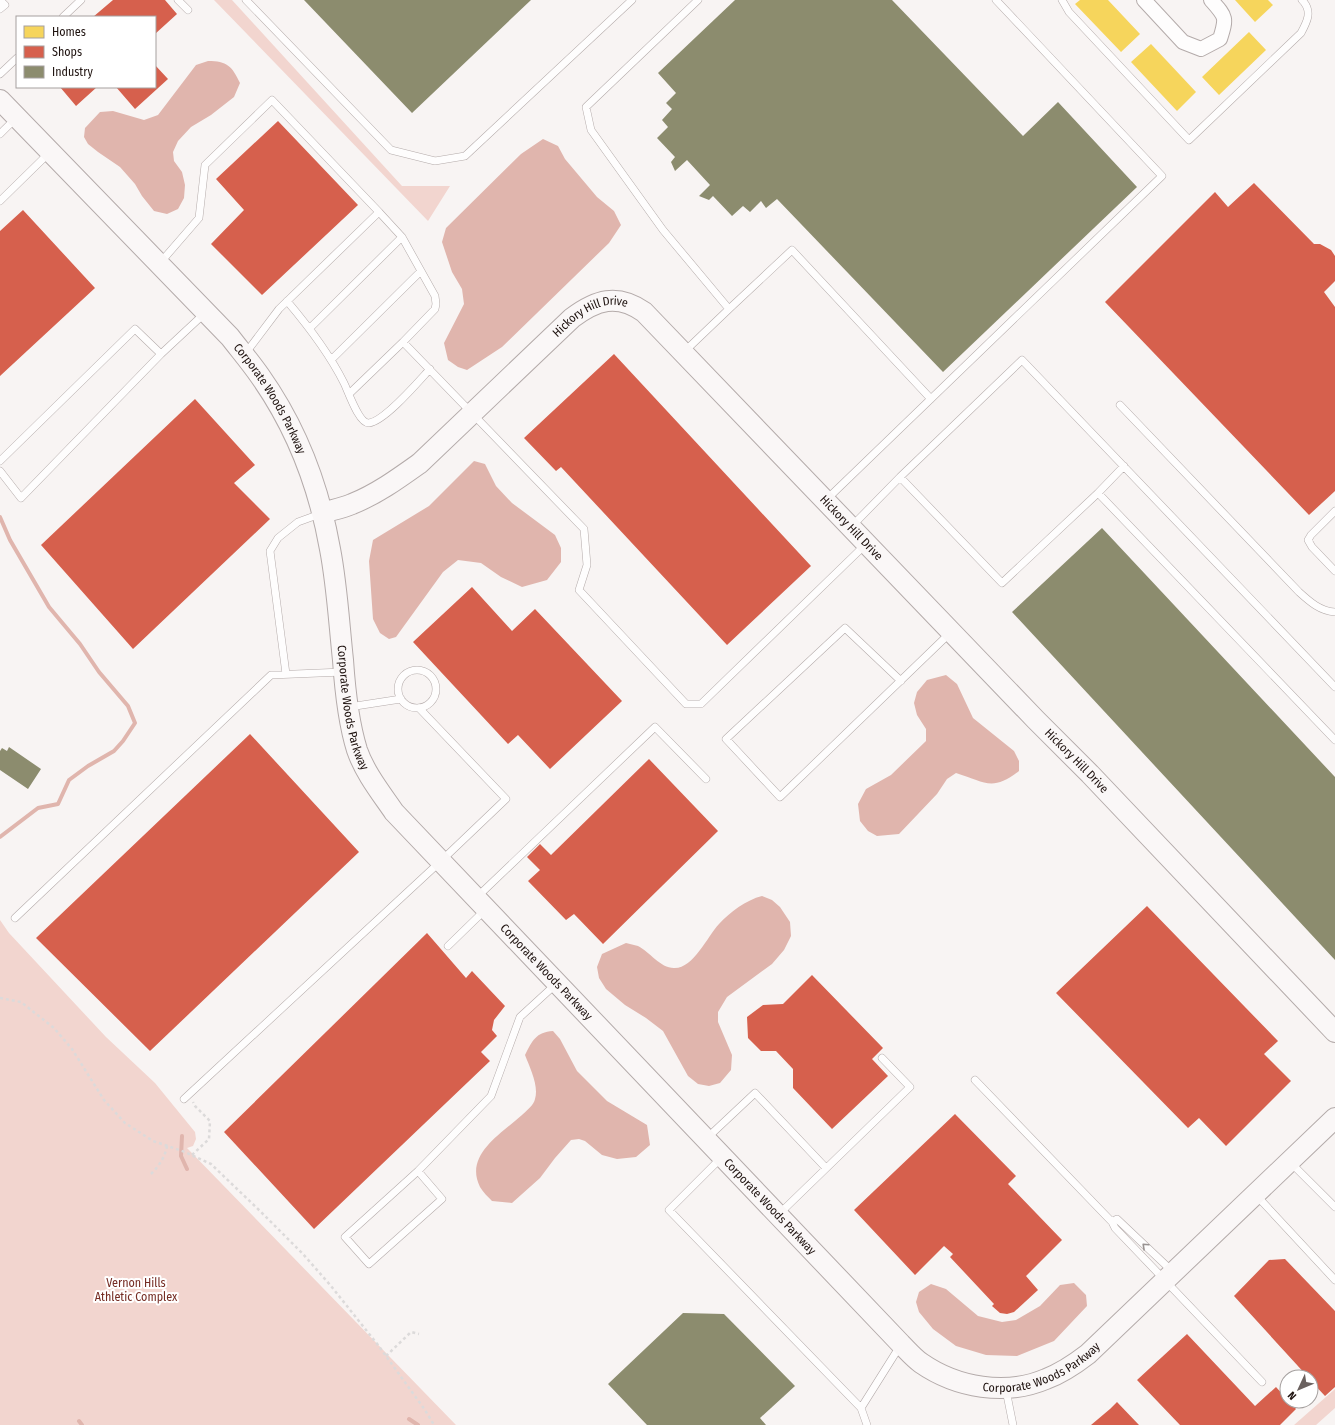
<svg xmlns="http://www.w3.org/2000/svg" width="1335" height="1425" viewBox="0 0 1335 1425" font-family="'Fira Sans Condensed',sans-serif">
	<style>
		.green { fill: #f2d5cf }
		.water { fill: #e0b5ad }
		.homes { fill: #f6d55c }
		.shops { fill: #d6604d }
		.industry { fill: #8c8c6e }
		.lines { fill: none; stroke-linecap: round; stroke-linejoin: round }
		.stream { stroke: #e0b5ad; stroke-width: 4 }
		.lane-casing { stroke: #b4abaa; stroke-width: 8 }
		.street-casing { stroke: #b4abaa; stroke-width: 16 }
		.secondary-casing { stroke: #b4abaa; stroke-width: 22 }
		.path { stroke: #dcdada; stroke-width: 2.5; stroke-dasharray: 3 3; stroke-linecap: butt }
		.lane { stroke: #fefdfd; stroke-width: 7 }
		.street { stroke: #fefdfd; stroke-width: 14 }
		.secondary { stroke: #faf7f7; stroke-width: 20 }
		.oneway { stroke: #999392 }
		.labels { text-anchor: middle; stroke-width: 4; stroke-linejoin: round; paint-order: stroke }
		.street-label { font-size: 12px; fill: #1e120f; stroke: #fff }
		.park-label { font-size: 12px; fill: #752c23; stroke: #fff }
	</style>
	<rect width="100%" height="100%" fill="#f8f4f3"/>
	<!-- green -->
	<path class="green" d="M214,0h18l170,186h48l-22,35z
		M0,920l9,13 97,104 49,46 40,49 1,7 -3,7 -6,2 269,277h-456z
		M1335,1389v19l-19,17h-22z"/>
	<!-- water -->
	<path class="water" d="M208,61c19,0 24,5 32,22l-6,14 -23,18 -20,12 -13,14 -5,11 1,9 8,11 3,13 -1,13 -6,11 -11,5 -13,-3 -12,-15 -7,-12 -15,-17 -22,-15 -10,-8 -4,-7 1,-9 15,-16 13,-1 31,9 14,-5 38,-50z
		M543,139l15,7 7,13 32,38 17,14 7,14 -12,18 -107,104 -35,23 -9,-3 -10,-7 -4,-17 20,-39 -2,-15 -10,-17 -10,-30 4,-14 75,-74z
		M474,461l11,3 11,22 16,17 43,32 6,13v14l-14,18 -25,7 -21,-10 -20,-14 -23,-3 -15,12 -47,65 -7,2 -9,-6 -7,-14 -4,-58 4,-21 56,-34z
		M946,675l11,9 16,34 41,33 5,10v10c-27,21 -34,11 -63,2l-9,6 -10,15 -38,40 -22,2 -9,-5 -8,-10 -2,-17 8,-15 25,-14 35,-34v-12l-9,-14 -3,-12 3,-11 10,-12z
		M762,896l10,4 8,7 10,15 1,14 -7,14 -12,14 -45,33 -9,15v10l14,33 -1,15 -11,13 -11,3 -11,-2 -10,-8 -25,-45 -17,-13 -21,-13 -19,-16 -7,-11 -2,-11 5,-13 24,-11c4,1 8,2 12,3 12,6 22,22 36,22 19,1 33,-31 45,-44 11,-12 27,-24 43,-28z
		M553,1031l7,8 17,32 30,30 40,24 3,20 -14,12 -19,2 -15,-4 -17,-14 -6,-2 -8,1 -16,18 -15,20 -28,25 -20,-2c-4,-4 -9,-9 -12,-14 -16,-32 21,-53 42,-72 4,-4 12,-10 13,-16 4,-13 -5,-31 -10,-44 7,-14 11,-23 28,-24z
		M1074,1283l12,12 1,11 -33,35 -37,15 -31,-1 -30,-9 -23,-17 -14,-17 -3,-10 3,-10 12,-8 15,5 32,27 24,6 14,-2 24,-14 20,-21z"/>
	<!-- homes -->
	<path class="homes" d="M1080,0h28l32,34 -19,18 -46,-48z
		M1235,0h33l5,5 -18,17z
		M1249,32l17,18 -47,45 -17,-18z
		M1151,44l45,48 -19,19 -46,-49z"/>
	<!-- shops -->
	<path class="shops" d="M113,0h52l12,14 -22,20v-17h-62z
		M155,65l13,14 -33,30 -19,-22h39z
		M60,87h37l-21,19z
		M278,121l80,84 -96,90 -51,-51 33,-34 -28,-31z
		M1254,183l60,61h6l11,6 4,6v25l-11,11 11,15v184l-26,24 -204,-213 110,-110 13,15z
		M23,210l72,78 -95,88v-145z
		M614,354l197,212 -84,79 -166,-178 -5,4 -32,-33z
		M195,399l60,66 -21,18 36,36 -137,130 -92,-104z
		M472,587l40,44 23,-22 87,92 -72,68 -32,-34 -10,9 -95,-102z
		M250,734l109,118 -209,199 -114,-113z
		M649,759l69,72 -115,113 -29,-30 -8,6 -38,-39 12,-11 -13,-13 13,-13 11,11z
		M1147,906l131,135 -14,13 27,27 -65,65 -27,-28 -11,10 -132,-135z
		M427,933l39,45 6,-7 33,35 -11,14 -2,10 5,6 -16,16 9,9 -176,168 -90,-97z
		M812,975l71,73 -11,11 16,17 -56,53 -39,-41v-19l-17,-18h-15l-13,-13 -1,-21 16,-12 20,-1z
		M955,1114l61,62 -8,8 54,56 -36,36 12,14 -24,22 -7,2 -7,-1 -8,-7 2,-2 -44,-47 3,-3 -9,-8 -29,29 -61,-65z
		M1285,1259l50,52v76l-10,9 -14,-15v-4h-3l-74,-81 35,-36z
		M1187,1334l68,72 21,-19 11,12v2h2l7,8 -16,16h-100l-43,-45z
		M1117,1402l22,23h-48l19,-16z"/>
	<!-- industry -->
	<path class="industry" d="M304,0h227l-119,113z
		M735,0h157l131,136 35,-34 79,85 -194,185 -166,-173 -11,9 -5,-7 -11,11 -7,-6 -11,10 -19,-20 -4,4 -10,-4 11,-11 -23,-25 -12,11 -4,-9 4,-5 -18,-19 11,-11 -6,-7 10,-11 -6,-6 10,-10 -18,-20z
		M1102,528l233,249v183l-323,-348z
		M9,747l32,22 -13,20 -28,-19v-19l2,-3 5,3z
		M683,1313l41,1 71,72 -35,32 6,7h-119l-39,-41z"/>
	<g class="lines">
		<!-- stream -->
		<path class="stream" d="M0,517l10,23 39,67 31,37 19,28 29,34 7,17 -12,18 -9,10 -26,15 -19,14 -11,24 -20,4 -38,29
			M182,1136l-1,20 6,13
			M409,1419l9,6
			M79,1421l3,4"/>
		<defs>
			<path id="lane" d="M178,0l10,10
				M246,0l145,150 44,11 30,-5 167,-156
				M1062,0l7,12 120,128 112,-107c6,-11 12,-22 1,-33
				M0,9l5,-4 -5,-5
				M63,17l18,-17
				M0,74l17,-16
				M0,134l15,-15
				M0,201l50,-49
				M379,212l23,25 33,59 1,8 -1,5 -32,33 181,187 3,36 -8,25 107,114h15l164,-159
				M160,263l39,-45 6,-53 67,-65 107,112 -100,97 -34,45
				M287,301c22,26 42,52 57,82 4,8 15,41 25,40 16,-2 49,-41 61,-54
				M729,309l63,-59 139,149
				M310,328l92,-91
				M685,351l44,-42 -66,-79 -72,-100 -5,-23 112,-107
				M331,360l90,-89
				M349,394l54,-52
				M1120,405l179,187c11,10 21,19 36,20
				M0,461l135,-132 26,25
				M0,471l21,27 140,-144 44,-41
				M900,477l122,-117 313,327
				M1098,493l26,-27
				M826,500l336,-324 -166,-176
				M1335,511l-24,24 -3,5 4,7 23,24
				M851,527l49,-50 102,106 96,-90 237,247
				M398 689a19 19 0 1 1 38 0a19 19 0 1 1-38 0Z
				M286,674l-16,-123 8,-13 20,-16 22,-8
				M901,681l-56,-53 -119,111 54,58 170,-164
				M349,707l52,-8
				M476,898l179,-171 51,52
				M15,918l256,-243 72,-3
				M448,946l37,-36
				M975,1080l137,142 3,6 147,154
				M184,1099l257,-238 65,-62 -87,-91
				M706,1139l49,-46 71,75
				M722,1157l-53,53 192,198 39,-62
				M1291,1163l44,44
				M418,1171l24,28 -73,65 -24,-27 73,-66 73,-75 29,-79 36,-33
				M1256,1195l79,85
				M778,1215l132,-128 -28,-29
				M1112,1222l5,-3 55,52
				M1006,1390l7,35
				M861,1408l6,17"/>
			<path id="street" d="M1144,0l39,42 18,7 19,-10c7,-22 6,-22 -9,-39"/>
			<g id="secondary">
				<path id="s1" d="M0,100l230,237c10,13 21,26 30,39 36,51 59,111 70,173 7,36 9,74 13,111 2,30 5,61 14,90 8,23 24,43 37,62l507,532c7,7 13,14 20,19 36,25 85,33 125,16 16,-6 29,-15 42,-25l247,-236"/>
				<path id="s2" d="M322,513c10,-3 21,-5 30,-9 25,-10 47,-26 68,-41l152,-145c24,-18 45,-25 72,-6l392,408 54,54 245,258"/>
			</g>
		</defs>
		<!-- lane casing -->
		<use href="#lane" class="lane-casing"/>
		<!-- street casing -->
		<use href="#street" class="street-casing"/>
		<!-- secondary casing -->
		<use href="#secondary" class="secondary-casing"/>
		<!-- path -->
		<path class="path" d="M0,998l21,4 33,26 18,21 32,51 21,23 28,18 32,11 26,12 48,46 44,44 28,32 47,59 47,65 9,15
			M192,1155l17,-16 1,-18 -15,-15 -2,-4
			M151,1174c8,-8 14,-17 16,-28
			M386,1356l25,-24 8,2"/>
		<!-- lane -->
		<use href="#lane" class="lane"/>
		<!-- street -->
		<use href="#street" class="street"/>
		<!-- secondary -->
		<use href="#secondary" class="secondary"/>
	</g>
	<!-- one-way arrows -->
	<defs><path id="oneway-chevron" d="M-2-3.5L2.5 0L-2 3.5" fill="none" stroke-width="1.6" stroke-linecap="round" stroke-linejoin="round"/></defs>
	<use class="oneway" href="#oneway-chevron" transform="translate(1145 1246) rotate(-137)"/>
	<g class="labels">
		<!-- street labels -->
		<g class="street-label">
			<text dy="4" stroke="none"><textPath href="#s2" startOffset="339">Hickory Hill Drive</textPath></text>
			<text dy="4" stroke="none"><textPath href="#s1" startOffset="404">Corporate Woods Parkway</textPath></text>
			<text dy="4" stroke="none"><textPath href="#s2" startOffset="699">Hickory Hill Drive</textPath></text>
			<text dy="4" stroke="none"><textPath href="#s1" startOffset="728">Corporate Woods Parkway</textPath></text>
			<text dy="4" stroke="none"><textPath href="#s2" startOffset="1023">Hickory Hill Drive</textPath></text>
			<text dy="4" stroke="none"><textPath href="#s1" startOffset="1064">Corporate Woods Parkway</textPath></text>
			<text dy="4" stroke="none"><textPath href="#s1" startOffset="1388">Corporate Woods Parkway</textPath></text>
			<text dy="4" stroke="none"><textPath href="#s1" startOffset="1736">Corporate Woods Parkway</textPath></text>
		</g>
		<!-- park labels -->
		<g class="park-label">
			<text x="136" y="1287">Vernon Hills<tspan x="136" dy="14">Athletic Complex</tspan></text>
		</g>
	</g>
	<!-- legend -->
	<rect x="16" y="16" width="140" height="72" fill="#ffffff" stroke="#a5a09f"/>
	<rect x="24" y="26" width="20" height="12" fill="#f6d55c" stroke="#a5a09f"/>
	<text x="52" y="36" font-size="12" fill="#1e120f">Homes</text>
	<rect x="24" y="46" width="20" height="12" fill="#d6604d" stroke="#a5a09f"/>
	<text x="52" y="56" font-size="12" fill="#1e120f">Shops</text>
	<rect x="24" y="66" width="20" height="12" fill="#8c8c6e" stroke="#a5a09f"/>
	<text x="52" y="76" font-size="12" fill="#1e120f">Industry</text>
	<!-- north arrow -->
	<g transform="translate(1299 1389) rotate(226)"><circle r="19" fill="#ffffff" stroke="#a5a09f"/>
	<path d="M0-3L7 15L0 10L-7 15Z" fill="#6a615f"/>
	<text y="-6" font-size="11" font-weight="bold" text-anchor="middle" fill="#1e120f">N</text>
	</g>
</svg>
